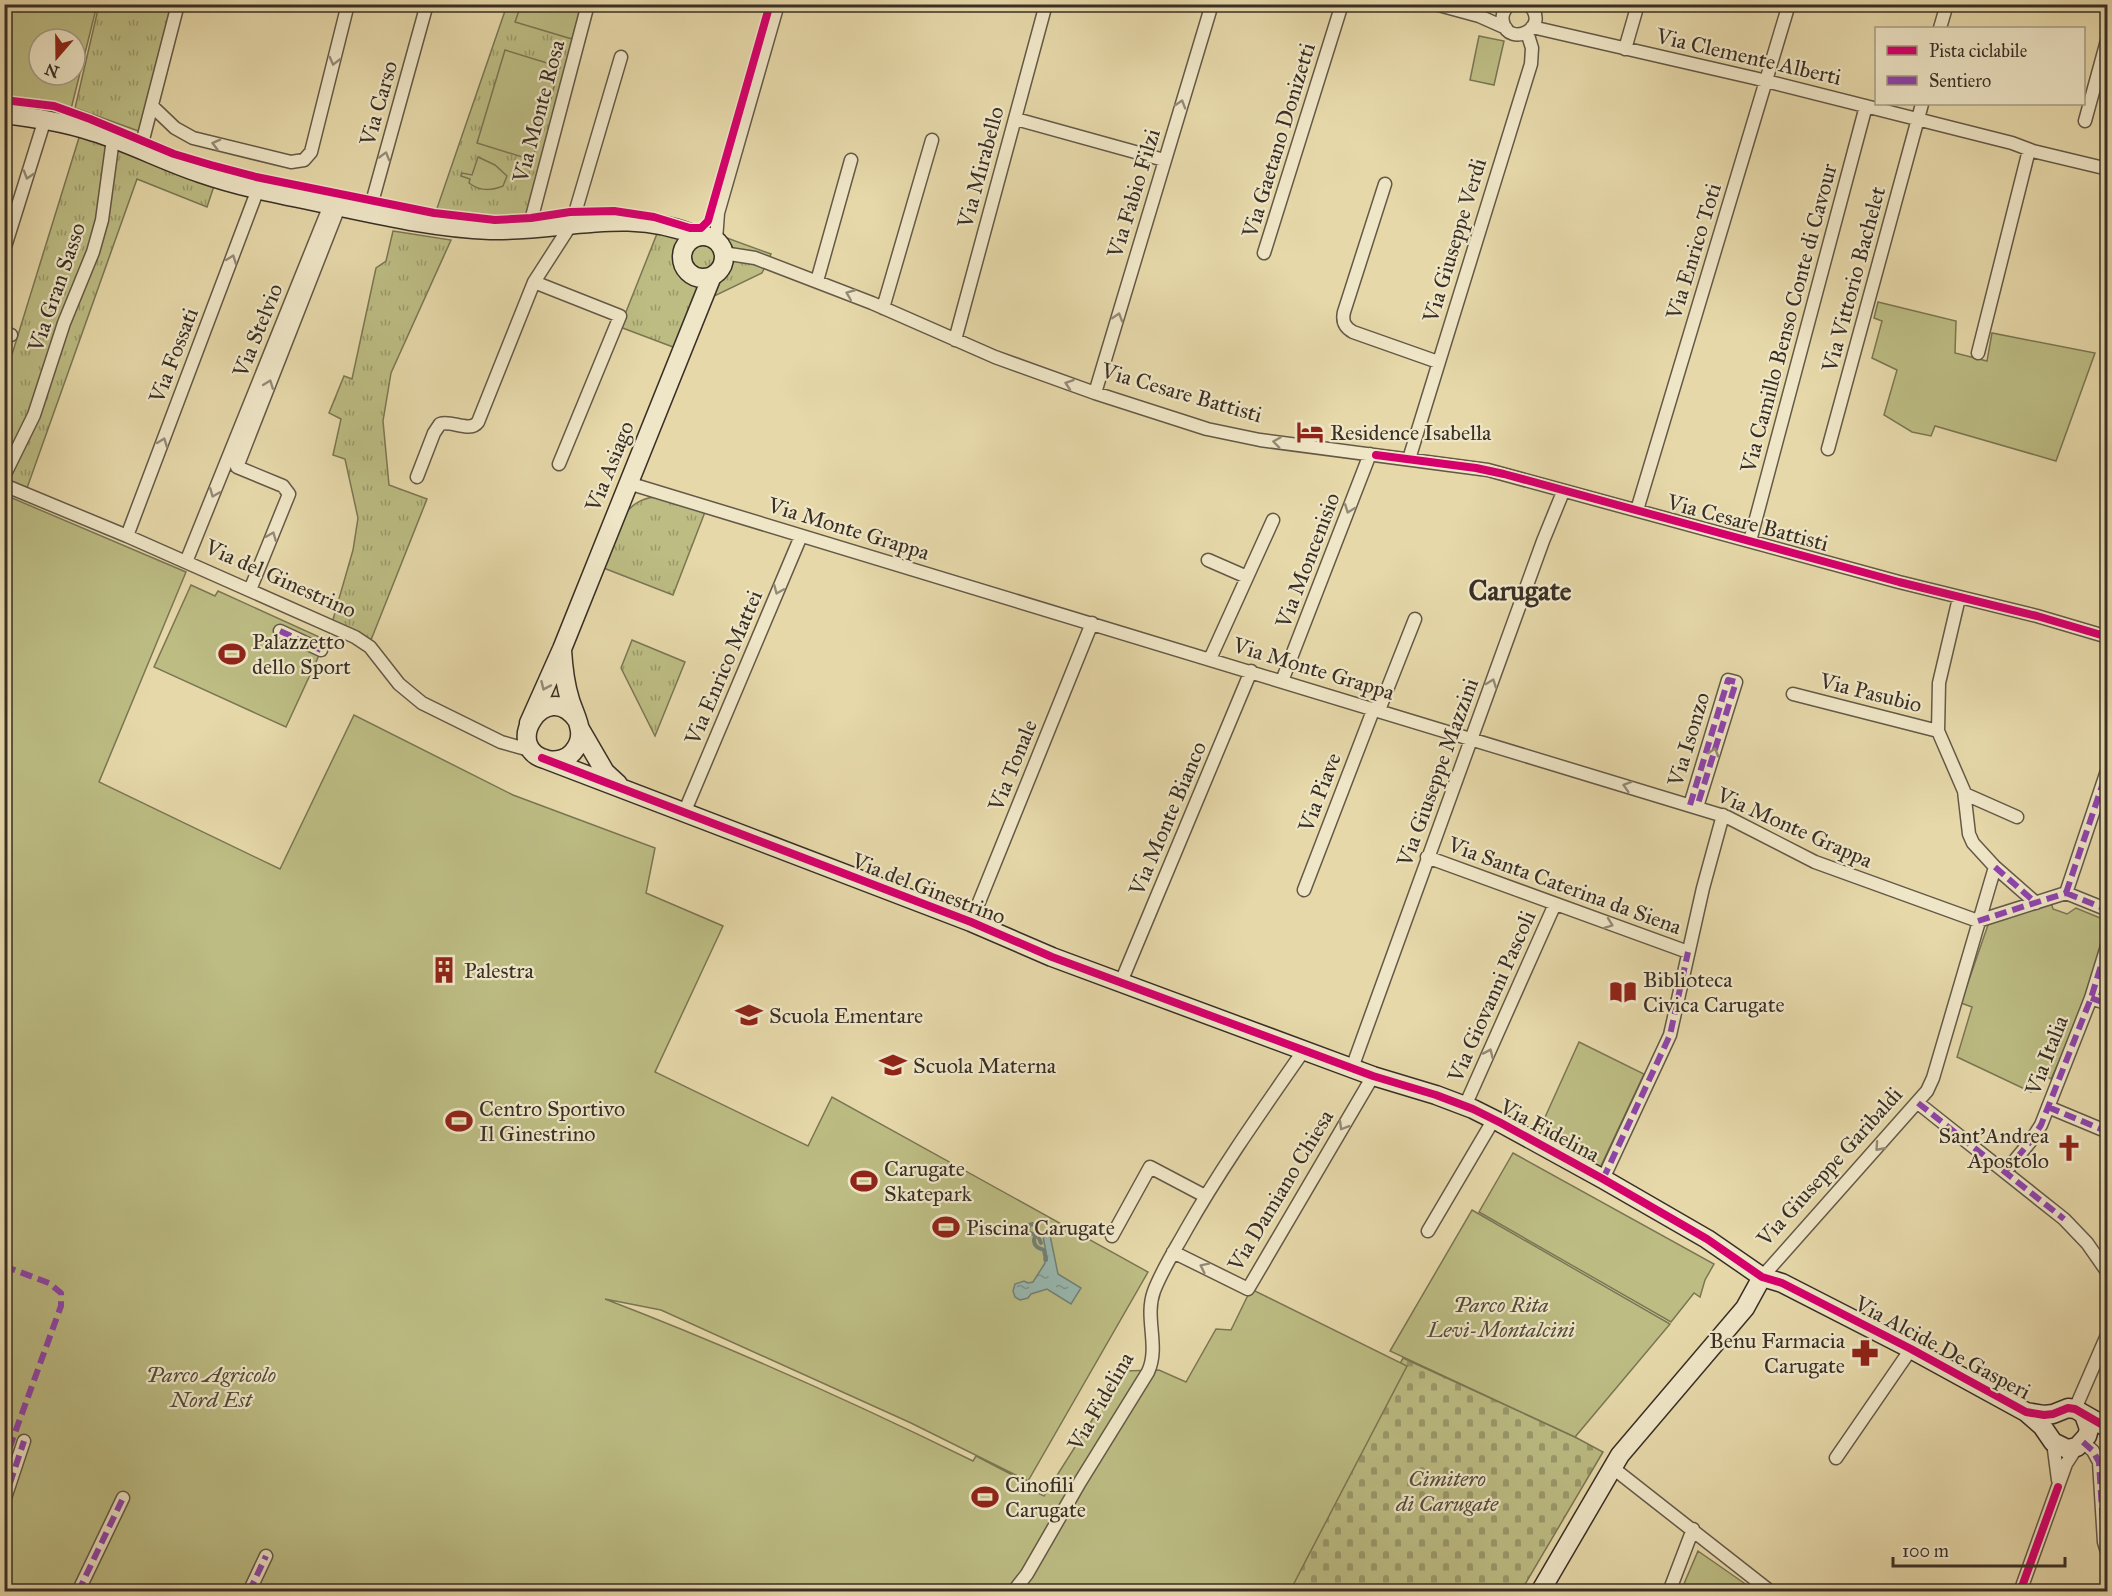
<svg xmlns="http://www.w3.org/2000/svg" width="2112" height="1596" viewBox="0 0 2112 1596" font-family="'IM FELL Great Primer',serif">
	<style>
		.grass { fill: url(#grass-tufts); stroke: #7a7654; stroke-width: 1.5 }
		.cemetery { fill: url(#cemetery-stones); stroke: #7a7654; stroke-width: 1.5 }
		.park { fill: #bcbc83; stroke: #7a7654; stroke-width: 1.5; fill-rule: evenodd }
		.water { fill: url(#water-ripples); stroke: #728179; stroke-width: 1.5 }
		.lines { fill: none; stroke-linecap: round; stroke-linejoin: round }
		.stream { stroke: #728179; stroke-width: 4 }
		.street-casing { stroke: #645947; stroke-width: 15 }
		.secondary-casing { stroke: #392f26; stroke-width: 21 }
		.street { stroke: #efe6c7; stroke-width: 12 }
		.secondary { stroke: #efe6c7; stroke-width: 18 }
		.quiet { stroke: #8e44ad; stroke-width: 6; stroke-dasharray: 12 6; stroke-linecap: butt }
		.cycleway-casing { stroke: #efe6c7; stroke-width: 11 }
		.cycleway { stroke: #d6006c; stroke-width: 8 }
		.oneway { stroke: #948a76 }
		.labels { text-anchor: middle; stroke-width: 4.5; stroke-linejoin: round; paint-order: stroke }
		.street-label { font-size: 22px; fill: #392f26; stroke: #efe6c7 }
		.poi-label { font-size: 22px; fill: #392f26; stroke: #efe6c7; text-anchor: start }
		.park-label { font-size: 22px; font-style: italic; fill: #534b39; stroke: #efe6c7 }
		.district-label { font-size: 28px; font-weight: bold; fill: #392f26; stroke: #efe6c7 }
	</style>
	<defs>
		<pattern id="grass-tufts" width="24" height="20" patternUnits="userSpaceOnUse" patternTransform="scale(1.5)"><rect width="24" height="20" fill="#bcbc83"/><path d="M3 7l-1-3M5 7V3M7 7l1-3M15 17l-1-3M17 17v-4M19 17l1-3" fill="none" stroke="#9a996b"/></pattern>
		<pattern id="cemetery-stones" width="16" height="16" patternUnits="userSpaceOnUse" patternTransform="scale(1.5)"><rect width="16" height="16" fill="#bcbc83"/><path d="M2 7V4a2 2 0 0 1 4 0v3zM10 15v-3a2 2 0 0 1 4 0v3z" fill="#9a996b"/></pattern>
		<pattern id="water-ripples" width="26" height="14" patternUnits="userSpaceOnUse" patternTransform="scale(1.5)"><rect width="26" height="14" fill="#98b8b0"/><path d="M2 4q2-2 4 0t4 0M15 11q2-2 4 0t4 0" fill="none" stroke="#7d968f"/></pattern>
	</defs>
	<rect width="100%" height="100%" fill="#e6d8a9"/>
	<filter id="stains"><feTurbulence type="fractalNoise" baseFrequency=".00333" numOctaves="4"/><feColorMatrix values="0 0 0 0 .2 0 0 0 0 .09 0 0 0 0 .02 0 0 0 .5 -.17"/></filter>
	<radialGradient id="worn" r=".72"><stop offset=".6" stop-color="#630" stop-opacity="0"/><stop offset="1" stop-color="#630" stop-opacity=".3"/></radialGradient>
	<!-- grass -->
	<path class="grass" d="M99,5h75l-33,127 -66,-24z
		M507,5h81l-63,219h-33l-58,-7z
		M82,128l135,49 -10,30 -70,-28 -110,309 -22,-9v-102z
		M718,214l-2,20 55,20 -9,19 -50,24 -31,53 -61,-23 44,-111 43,14z
		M393,231l58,9 -60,133 -8,48 6,64 38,14 -56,141 -39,-17 21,-73 5,-32 -13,-59 -12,-4 8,-36 -12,-6 15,-37 8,3 24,-111 10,-7z
		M659,497l46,15 -32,83 -72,-28c12,-28 20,-71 58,-70z
		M632,640l53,22 -30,74 -34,-68z"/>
	<!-- cemetery -->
	<path class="cemetery" d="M1403,1358l172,79 28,15 -82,139 -237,1 -4,-2z"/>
	<!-- park -->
	<path class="park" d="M4,5h93l-29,116 -63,-19zM39,39h36v36h-36z
		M521,5h61l-10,34 -57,-17z
		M1479,36l25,5 -10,44 -24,-5z
		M505,50l55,17 -28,93 -55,-17z
		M478,157l17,8 12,11 -4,10c-12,5 -24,5 -34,-3l1,-4 -9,-3 1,-3 10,2z
		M1878,302l78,19 -1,32 32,8 5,-28 103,20 -39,108 -121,-35 -4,10 -19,-4 -28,-17 13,-45 -25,-12 10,-37 -8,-3z
		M5,495l181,77 -87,210 181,87 74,-154 159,80 142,53 -9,45 77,33 -68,146 153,74 24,-49 316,175 -120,209 -117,-58 -250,-113 -56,-11c125,48 248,103 368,162l3,-5 50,26 -2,4 20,10 79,-125 36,-1 27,12 30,-53 15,1 20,-41 156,77 -117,225 -1285,1z
		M191,585l24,11 3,-5 108,49 -40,87 -132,-60z
		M2051,902l2,7 14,5 9,-6 29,12 2,2 -8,41 -11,34 -37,82 -11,-6 -9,19 -74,-35 15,-50 -11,-4 28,-81z
		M1579,1042l65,32 -45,96 -62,-35z
		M1513,1153l201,111 -9,16 -5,17 -6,-4 -23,29 -192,-110z
		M1472,1210l198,114 -95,113 -185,-86z
		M1698,1551l56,39 -1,1h-72z"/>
	<!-- water -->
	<path class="water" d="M1050,1235l8,39 23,14 -10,16 -24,-15 -16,5 -3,4 -8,2 -5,-3 -2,-6 2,-7 9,-3 4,2 5,-1 12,-19 -1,-4 3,-1 -4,-22z"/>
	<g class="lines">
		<!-- stream -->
		<path class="stream" d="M1041,1243l-3,-7 -10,-4 1,-7 4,-1 4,3 -3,13c0,7 5,8 10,10l2,10"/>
		<defs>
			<path id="street" d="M1435,4l44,12 27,12
				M1510,4c-5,5 -9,10 -7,18 6,27 50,5 25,-18
				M1532,27l222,51 258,65 21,8 75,18
				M1940,28l7,-24
				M1625,49l13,-45
				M152,106l23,22 18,10 98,24 13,-2 7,-8 37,-148
				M1016,119l148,41
				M2085,121l23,-84
				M140,151l38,-147
				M1385,184l-41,128c-2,9 0,15 9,20l85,30
				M369,213l58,-209
				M529,228l59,-224
				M716,240l2,-27 60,-209
				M4,250l41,-131
				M723,253l32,5 117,45 123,54 100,36 112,36 53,11 228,30 411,112 138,34 71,21
				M1264,253l78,-249
				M817,281l34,-121
				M534,282l86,34 -61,148
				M883,308l49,-168
				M4,333l7,2
				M955,340l91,-336
				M1978,353l51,-203
				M1095,393l117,-389
				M1828,449l94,-345
				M1409,459l122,-395 1,-16 -5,-16
				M4,476l30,-61 30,-92 29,-71 9,-32 11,-81
				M417,477l17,-44 6,-9c12,-4 30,9 38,-2l56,-140 38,-59 49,-166
				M628,483l1099,334 88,45 163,59
				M4,485l123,51 228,101 15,10 29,37 23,19 79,39 32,9
				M1637,510l152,-506
				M127,536l131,-347
				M1750,541l116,-435
				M1208,560l39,17
				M186,562l144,-357
				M250,590l39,-96 -6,-8 -46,-19 102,-260
				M1959,598l-20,85 -1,48 26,60 5,43 4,9 22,24 41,36
				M280,631l41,19
				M1210,659l63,-139
				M1282,681l88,-227
				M1793,694l145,37
				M1379,710l36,-91
				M1965,794l52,23
				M1690,805l38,-125 8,2 -39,125
				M684,813l117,-277
				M1427,857l261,95
				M1304,890l70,-182
				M2066,893l42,-125
				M2066,893l42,17
				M1978,921l88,-28
				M971,922l121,-299
				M1121,982l130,-311
				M2091,998l17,6
				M1352,1068l191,-527 20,-49
				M1918,1103l146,116 23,24 21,30
				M1465,1106l90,-202
				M2048,1107l60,25
				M2005,1172l25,-30 11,-17 50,-127 17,-55
				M1603,1179l67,-144 33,-147 20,-73
				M1428,1231l66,-112
				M1112,1236l38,-69 55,29
				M1173,1252l75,37 125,-213
				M1762,1277l165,-186 6,-13 62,-211
				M2075,1409l33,-76
				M2053,1442l5,38
				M2083,1442l10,9 6,11 5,80 4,13
				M1836,1458l75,-109
				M1613,1468l158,124
				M4,1501l20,-60
				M78,1592l45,-94
				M249,1592l17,-36
				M1013,1592l14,-18 53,-92 68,-110c12,-26 -4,-54 6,-81 8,-21 21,-41 32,-61 35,-62 77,-121 118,-180
				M1669,1592l24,-63
				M2020,1592l46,-128 11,-17"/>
			<path id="secondary" d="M4,114c31,4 60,8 90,18 36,11 70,29 106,41 43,15 88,23 132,32 52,11 105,23 158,25 71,2 137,-24 207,6
				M682 257a21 21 0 1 1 42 0a21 21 0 1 1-42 0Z
				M562,650c1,17 3,34 8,50 3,10 9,21 10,31 1,8 -2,15 -7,21 -6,7 -16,10 -25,8 -49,-11 -2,-84 29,-40
				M529,723l33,-74 150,-373
				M580,729l25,43 13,12
				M542,758l429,164 81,35 321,119 63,19 37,14 28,14 102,56 104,60 55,38 20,6 129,66 115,63 18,3 9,-1 15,-6 7,1 33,19
				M2026,1412l16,14 11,16 14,7 10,-2 10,-11 2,-7 -5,-14
				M1540,1592l80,-137 125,-147 17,-31"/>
		</defs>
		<!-- street casing -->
		<use href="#street" class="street-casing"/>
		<!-- secondary casing -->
		<use href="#secondary" class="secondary-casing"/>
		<!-- street -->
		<use href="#street" class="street"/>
		<!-- secondary -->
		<use href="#secondary" class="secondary"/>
		<!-- quiet -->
		<path class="quiet" d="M280,631l41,19
			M1690,805l38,-125 8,2 -39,125
			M1995,867l41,36
			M2066,893l42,-125
			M2066,893l42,17
			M1978,921l88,-28
			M2091,998l17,6
			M1918,1103l146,116
			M2048,1107l60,25
			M2005,1172l25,-30 11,-17 50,-127 17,-55
			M1603,1179l67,-144 18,-83
			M4,1266l45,17 12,10v13l-57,157
			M2083,1442l10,9 6,11 5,80 4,13
			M4,1501l20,-60
			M78,1592l45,-94
			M249,1592l17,-36"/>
		<defs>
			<path id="cycleway" d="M4,100l50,6 36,13 84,35 37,11 45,12 178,36 61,7 36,-2 39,-6 44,-1 40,6 36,11h11l7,-7 62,-217
				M1376,455l100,13 28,6 395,108 138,34 71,21
				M542,758l429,164 81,35 321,119 63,19 37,14 28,14 102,56 104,60 55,38 20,6 129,66 115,63 18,3 9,-1 15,-6 7,1 33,19
				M2020,1592l38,-105"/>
		</defs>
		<!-- cycleway casing -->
		<use href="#cycleway" class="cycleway-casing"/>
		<!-- cycleway -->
		<use href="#cycleway" class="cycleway"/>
	</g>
	<!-- one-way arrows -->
	<defs><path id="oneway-chevron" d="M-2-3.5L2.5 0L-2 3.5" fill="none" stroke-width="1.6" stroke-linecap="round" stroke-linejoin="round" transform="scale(1.5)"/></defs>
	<g class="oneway">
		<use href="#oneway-chevron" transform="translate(334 61) rotate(104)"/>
		<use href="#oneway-chevron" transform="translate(1181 104) rotate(-73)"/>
		<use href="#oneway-chevron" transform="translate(216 144) rotate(-166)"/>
		<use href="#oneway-chevron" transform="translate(385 156) rotate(-74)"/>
		<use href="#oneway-chevron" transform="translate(28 175) rotate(107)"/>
		<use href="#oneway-chevron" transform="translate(232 259) rotate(-69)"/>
		<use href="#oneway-chevron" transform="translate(850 294) rotate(-158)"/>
		<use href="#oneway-chevron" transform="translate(1118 317) rotate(-73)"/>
		<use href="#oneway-chevron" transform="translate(269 384) rotate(-69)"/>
		<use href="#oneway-chevron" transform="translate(1069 384) rotate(-161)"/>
		<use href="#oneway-chevron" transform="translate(163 442) rotate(-69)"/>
		<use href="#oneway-chevron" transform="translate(1277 442) rotate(-172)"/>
		<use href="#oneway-chevron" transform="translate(214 493) rotate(112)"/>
		<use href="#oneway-chevron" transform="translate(1349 509) rotate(111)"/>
		<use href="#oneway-chevron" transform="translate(272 536) rotate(-68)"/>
		<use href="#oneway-chevron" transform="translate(778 590) rotate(113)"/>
		<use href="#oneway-chevron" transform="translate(1492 683) rotate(-70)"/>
		<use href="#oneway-chevron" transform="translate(545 686) rotate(114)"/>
		<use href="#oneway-chevron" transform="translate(1714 752) rotate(-73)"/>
		<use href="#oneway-chevron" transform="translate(1627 786) rotate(-163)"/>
		<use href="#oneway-chevron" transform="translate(1609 924) rotate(20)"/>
		<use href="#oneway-chevron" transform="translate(1489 1053) rotate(-66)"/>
		<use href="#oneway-chevron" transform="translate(1343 1126) rotate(120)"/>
		<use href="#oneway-chevron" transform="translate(1879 1147) rotate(132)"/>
		<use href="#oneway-chevron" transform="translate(1204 1267) rotate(-154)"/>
	</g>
	<!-- icons -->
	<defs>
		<symbol id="hotel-bare" viewBox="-9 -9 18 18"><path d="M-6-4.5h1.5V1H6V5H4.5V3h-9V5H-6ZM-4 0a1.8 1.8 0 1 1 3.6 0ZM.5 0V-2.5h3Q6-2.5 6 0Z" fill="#8f2418" stroke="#efe6c7" stroke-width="2.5" paint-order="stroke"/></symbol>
		<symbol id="stadium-bare" viewBox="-9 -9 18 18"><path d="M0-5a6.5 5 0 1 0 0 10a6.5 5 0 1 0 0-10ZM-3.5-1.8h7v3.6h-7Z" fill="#8f2418" stroke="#efe6c7" stroke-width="2.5" paint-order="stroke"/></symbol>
		<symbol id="building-bare" viewBox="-9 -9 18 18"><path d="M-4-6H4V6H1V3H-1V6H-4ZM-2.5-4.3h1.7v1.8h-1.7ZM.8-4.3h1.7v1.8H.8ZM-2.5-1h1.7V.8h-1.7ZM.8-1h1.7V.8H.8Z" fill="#8f2418" stroke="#efe6c7" stroke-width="2.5" paint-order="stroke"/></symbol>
		<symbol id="library-bare" viewBox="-9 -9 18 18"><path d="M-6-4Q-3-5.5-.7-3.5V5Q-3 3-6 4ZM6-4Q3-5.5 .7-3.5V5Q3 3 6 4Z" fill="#8f2418" stroke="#efe6c7" stroke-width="2.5" paint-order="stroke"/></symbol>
		<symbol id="school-bare" viewBox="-9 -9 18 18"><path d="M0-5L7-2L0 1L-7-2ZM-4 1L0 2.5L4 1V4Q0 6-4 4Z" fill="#8f2418" stroke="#efe6c7" stroke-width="2.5" paint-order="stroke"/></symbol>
		<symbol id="church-bare" viewBox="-9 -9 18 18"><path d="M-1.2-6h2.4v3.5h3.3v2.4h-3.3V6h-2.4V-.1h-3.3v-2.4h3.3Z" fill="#8f2418" stroke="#efe6c7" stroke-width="2.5" paint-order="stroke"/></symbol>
		<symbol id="pharmacy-bare" viewBox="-9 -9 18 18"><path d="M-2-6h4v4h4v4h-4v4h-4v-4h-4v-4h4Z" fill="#8f2418" stroke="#efe6c7" stroke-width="2.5" paint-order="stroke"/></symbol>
	</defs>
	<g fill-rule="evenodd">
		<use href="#hotel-bare" x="1291" y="413" width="38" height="38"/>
		<use href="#stadium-bare" x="213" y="635" width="38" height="38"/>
		<use href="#building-bare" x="425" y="951" width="38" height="38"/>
		<use href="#library-bare" x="1604" y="973" width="38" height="38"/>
		<use href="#school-bare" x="730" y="996" width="38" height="38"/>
		<use href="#school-bare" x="874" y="1046" width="38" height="38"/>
		<use href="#stadium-bare" x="440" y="1102" width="38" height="38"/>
		<use href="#church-bare" x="2050" y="1129" width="38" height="38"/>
		<use href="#stadium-bare" x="845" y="1162" width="38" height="38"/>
		<use href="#stadium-bare" x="927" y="1208" width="38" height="38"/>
		<use href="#pharmacy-bare" x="1846" y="1334" width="38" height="38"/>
		<use href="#stadium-bare" x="966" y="1478" width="38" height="38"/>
	</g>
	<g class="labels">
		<!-- street labels -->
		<g class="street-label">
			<text transform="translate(1749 56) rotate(13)" y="8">Via Clemente Alberti</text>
			<text transform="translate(378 103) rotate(-74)" y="8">Via Carso</text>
			<text transform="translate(538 111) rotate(-75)" y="8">Via Monte Rosa</text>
			<text transform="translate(1278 140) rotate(-73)" y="8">Via Gaetano Donizetti</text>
			<text transform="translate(980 167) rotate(-75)" y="8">Via Mirabello</text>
			<text transform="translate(1133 193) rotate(-73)" y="8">Via Fabio Filzi</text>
			<text transform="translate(1454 240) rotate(-73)" y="8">Via Giuseppe Verdi</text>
			<text transform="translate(1693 251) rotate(-73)" y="8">Via Enrico Toti</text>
			<text transform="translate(1853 279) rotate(-75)" y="8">Via Vittorio Bachelet</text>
			<text transform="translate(56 287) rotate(-71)" y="8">Via Gran Sasso</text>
			<text transform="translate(1788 318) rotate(-75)" y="8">Via Camillo Benso Conte di Cavour</text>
			<text transform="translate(257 330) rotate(-68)" y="8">Via Stelvio</text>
			<text transform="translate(173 355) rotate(-69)" y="8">Via Fossati</text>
			<text transform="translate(1182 392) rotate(16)" y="8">Via Cesare Battisti</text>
			<text transform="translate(609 466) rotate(-68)" y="8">Via Asiago</text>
			<text transform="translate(1748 522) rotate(15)" y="8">Via Cesare Battisti</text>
			<text transform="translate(849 528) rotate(17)" y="8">Via Monte Grappa</text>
			<text transform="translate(1307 560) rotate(-69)" y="8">Via Moncenisio</text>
			<text transform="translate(281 578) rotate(24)" y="8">Via del Ginestrino</text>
			<text transform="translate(723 667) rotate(-67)" y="8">Via Enrico Mattei</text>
			<text transform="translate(1314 668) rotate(17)" y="8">Via Monte Grappa</text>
			<text transform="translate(1871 692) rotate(14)" y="8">Via Pasubio</text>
			<text transform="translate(1688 739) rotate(-73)" y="8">Via Isonzo</text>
			<text transform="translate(1012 765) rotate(-68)" y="8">Via Tonale</text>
			<text transform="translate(1437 772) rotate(-70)" y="8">Via Giuseppe Mazzini</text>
			<text transform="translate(1319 792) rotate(-69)" y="8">Via Piave</text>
			<text transform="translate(1167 818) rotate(-67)" y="8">Via Monte Bianco</text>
			<text transform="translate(1795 827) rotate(24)" y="8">Via Monte Grappa</text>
			<text transform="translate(1565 885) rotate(20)" y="8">Via Santa Caterina da Siena</text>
			<text transform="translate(929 888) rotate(21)" y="8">Via del Ginestrino</text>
			<text transform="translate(1491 996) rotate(-66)" y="8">Via Giovanni Pascoli</text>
			<text transform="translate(2046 1055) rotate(-69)" y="8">Via Italia</text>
			<text transform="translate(1550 1130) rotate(28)" y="8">Via Fidelina</text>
			<text transform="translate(1829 1166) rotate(-48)" y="8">Via Giuseppe Garibaldi</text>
			<text transform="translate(1280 1190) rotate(-59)" y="8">Via Damiano Chiesa</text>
			<text transform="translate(1943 1347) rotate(28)" y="8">Via Alcide De Gasperi</text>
			<text transform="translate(1100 1401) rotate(-60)" y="8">Via Fidelina</text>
		</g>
		<!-- poi labels -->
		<g class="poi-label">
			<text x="1330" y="440">Residence Isabella</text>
			<text x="252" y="649">Palazzetto<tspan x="252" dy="25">dello Sport</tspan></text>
			<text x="464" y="978">Palestra</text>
			<text x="1643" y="987">Biblioteca<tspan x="1643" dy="25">Civica Carugate</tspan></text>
			<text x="769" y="1023">Scuola Ementare</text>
			<text x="913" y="1073">Scuola Materna</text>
			<text x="479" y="1116">Centro Sportivo<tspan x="479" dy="25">Il Ginestrino</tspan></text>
			<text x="2049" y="1143" text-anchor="end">Sant'Andrea<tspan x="2049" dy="25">Apostolo</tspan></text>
			<text x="884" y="1176">Carugate<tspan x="884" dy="25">Skatepark</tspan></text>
			<text x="966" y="1235">Piscina Carugate</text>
			<text x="1845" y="1348" text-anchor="end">Benu Farmacia<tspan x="1845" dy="25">Carugate</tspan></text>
			<text x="1005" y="1492">Cinofili<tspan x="1005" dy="25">Carugate</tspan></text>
		</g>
		<!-- park labels -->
		<g class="park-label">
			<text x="1501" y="1312">Parco Rita<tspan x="1501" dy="25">Levi-Montalcini</tspan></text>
			<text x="211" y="1382">Parco Agricolo<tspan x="211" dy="25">Nord Est</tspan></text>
			<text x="1447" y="1486">Cimitero<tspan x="1447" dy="25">di Carugate</tspan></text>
		</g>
		<!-- district labels -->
		<g class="district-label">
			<text x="1520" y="600">Carugate</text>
		</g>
	</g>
	<!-- margin -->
	<rect width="2112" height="1596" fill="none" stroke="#e6d8a9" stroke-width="24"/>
	<rect x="6" y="6" width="2100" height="1584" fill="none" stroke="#392f26" stroke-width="3"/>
	<rect x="12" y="12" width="2088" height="1572" fill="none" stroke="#392f26" stroke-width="1.5"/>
	<!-- legend -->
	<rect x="1875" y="27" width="210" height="78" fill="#efe6c7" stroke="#a69d87" stroke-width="1.5"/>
	<rect x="1887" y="46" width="30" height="9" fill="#d6006c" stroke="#a69d87" stroke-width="1.5"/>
	<text x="1929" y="57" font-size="18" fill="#392f26">Pista ciclabile</text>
	<rect x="1887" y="76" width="30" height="9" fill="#8e44ad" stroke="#a69d87" stroke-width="1.5"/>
	<text x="1929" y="87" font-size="18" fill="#392f26">Sentiero</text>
	<!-- north arrow -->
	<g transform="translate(57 57) rotate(200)"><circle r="28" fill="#efe6c7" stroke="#a69d87" stroke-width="1.5"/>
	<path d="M0-4.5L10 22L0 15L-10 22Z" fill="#8f2418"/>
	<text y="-9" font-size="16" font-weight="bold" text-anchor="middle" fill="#392f26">N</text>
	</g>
	<!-- scale -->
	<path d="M1893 1557v9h172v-9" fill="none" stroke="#392f26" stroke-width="3"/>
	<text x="1902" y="1557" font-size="18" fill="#392f26" stroke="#efe6c7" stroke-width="4.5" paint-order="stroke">100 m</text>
	<rect width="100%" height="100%" filter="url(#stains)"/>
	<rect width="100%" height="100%" fill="url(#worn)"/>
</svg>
